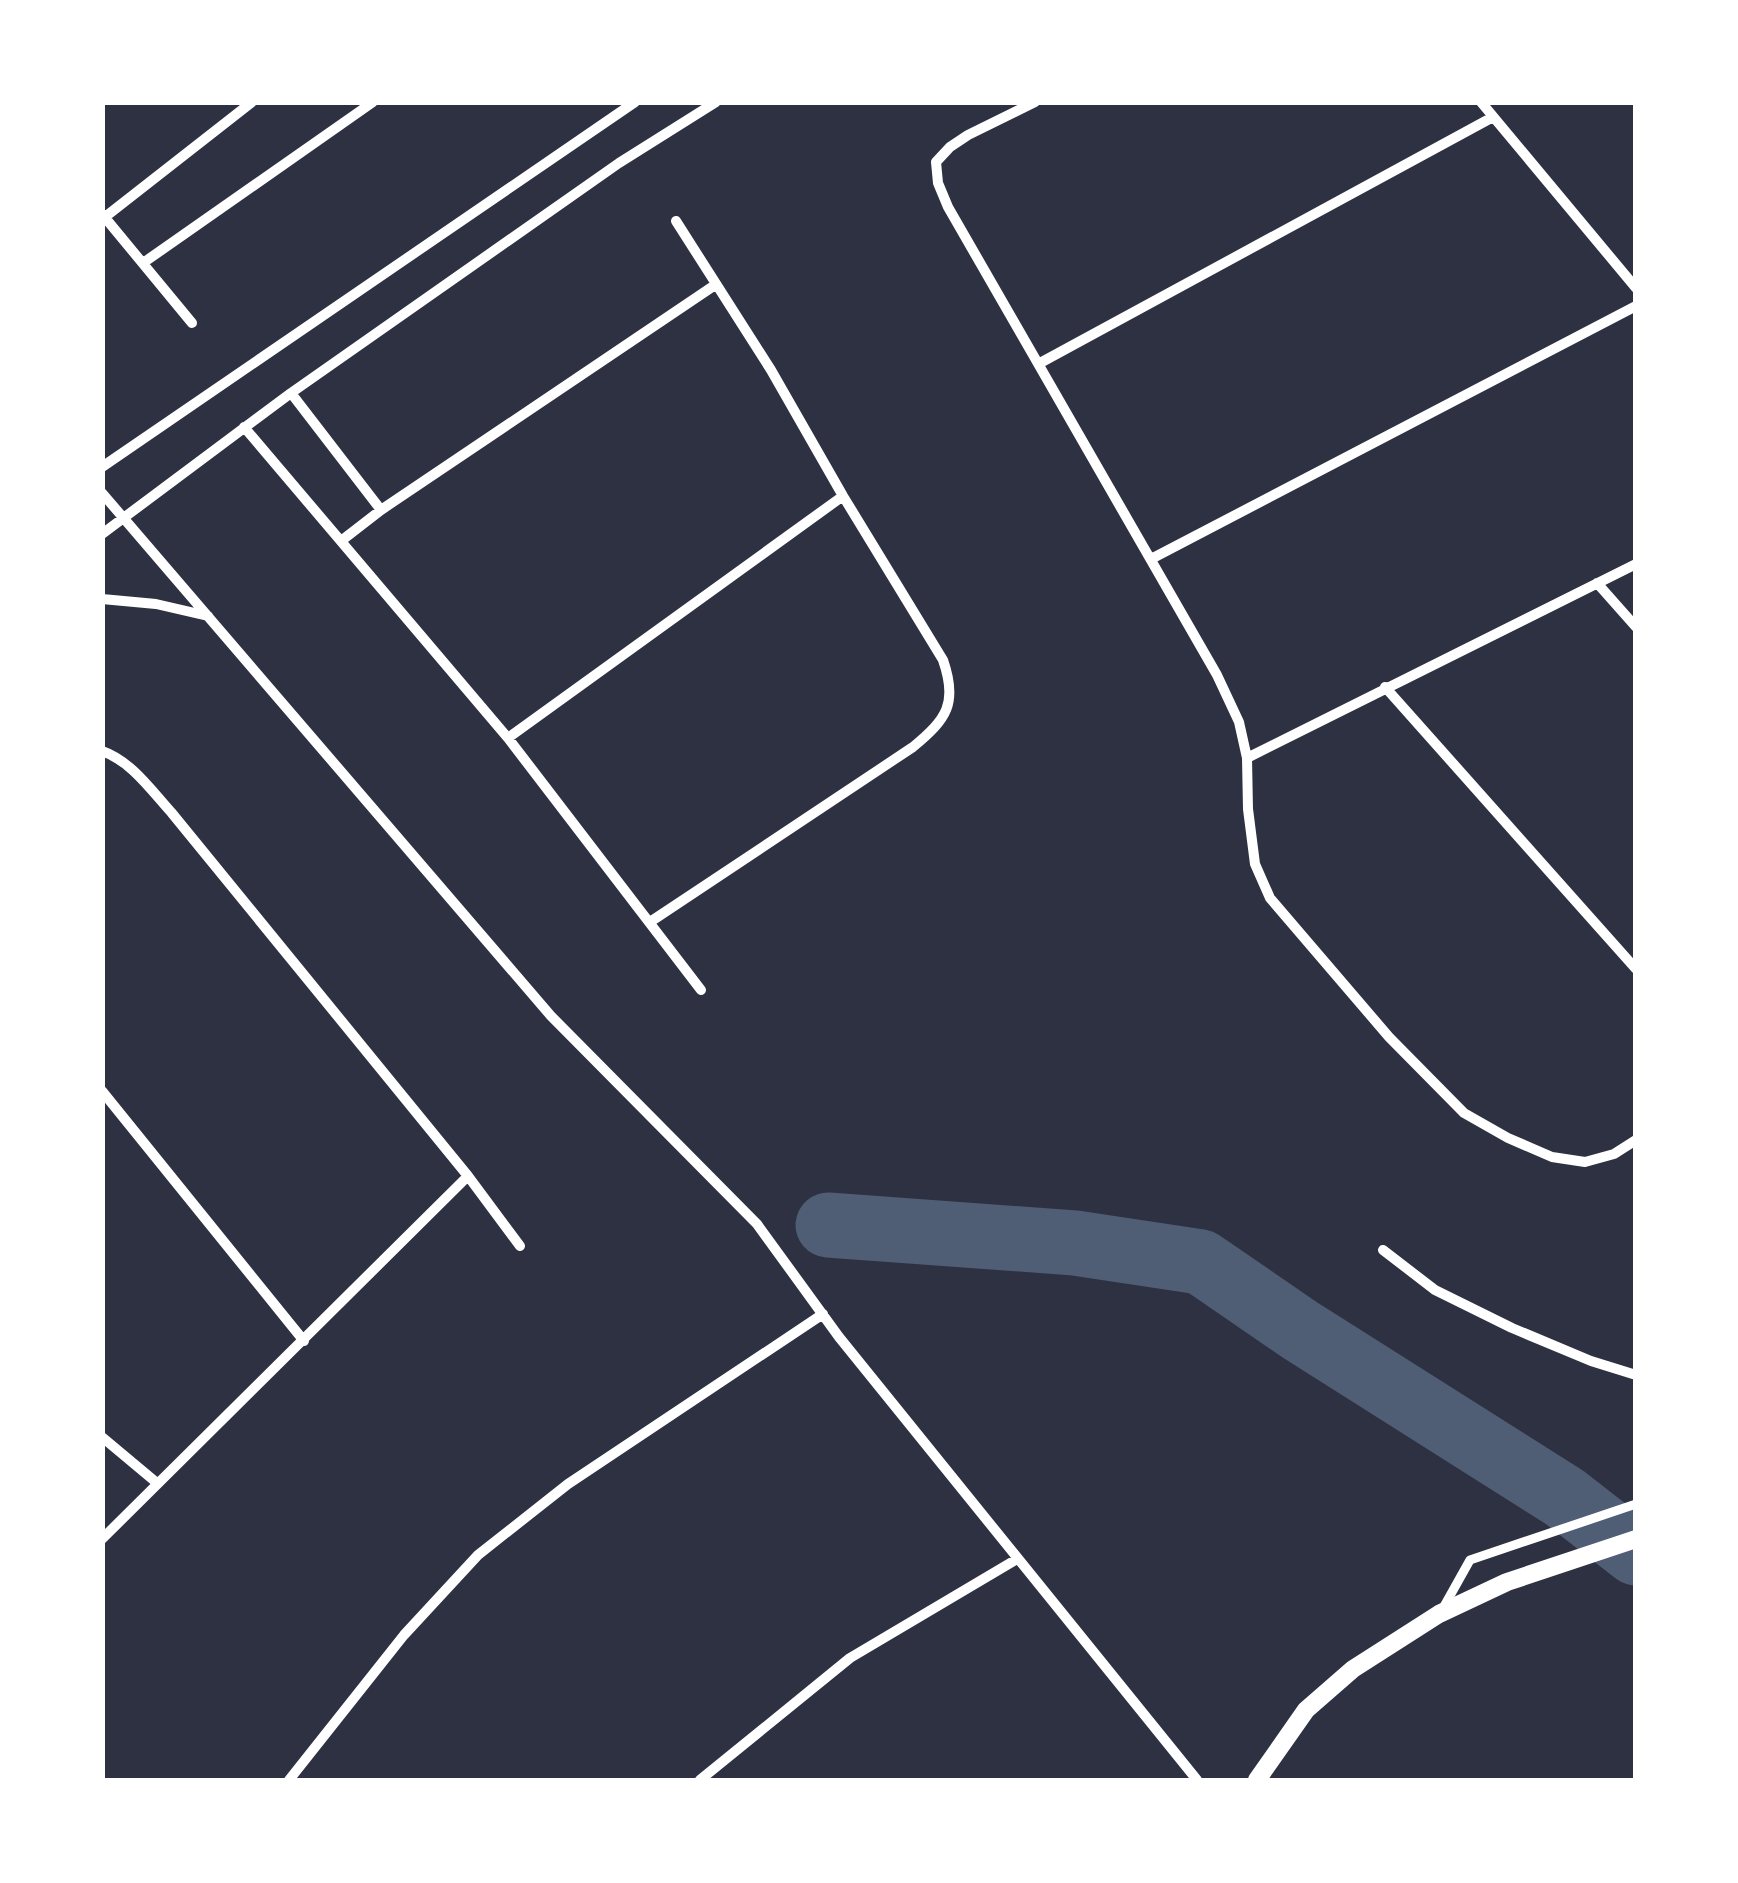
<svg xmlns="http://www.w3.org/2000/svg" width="1738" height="1883" viewBox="0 0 1738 1883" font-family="'Fira Sans Condensed',sans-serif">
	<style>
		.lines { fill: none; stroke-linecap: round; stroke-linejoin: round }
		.river { stroke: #4f5d75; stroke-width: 65 }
		.pedestrian { stroke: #fff; stroke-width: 9 }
		.minor { stroke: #fff; stroke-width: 10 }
		.tertiary { stroke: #fff; stroke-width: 18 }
	</style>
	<rect width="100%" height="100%" fill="#2d3142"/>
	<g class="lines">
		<!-- river -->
		<path class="river" d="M828,1225l247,18 126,19 99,68 264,167 72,56"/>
		<!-- pedestrian -->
		<path class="pedestrian" d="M1442,1610l28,-50 166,-56"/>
		<!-- minor -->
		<path class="minor" d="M1035,102l-67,33 -18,12 -14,15 2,21 10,24 269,468 22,47 8,36 1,51 7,55 15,34 119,139 75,76 44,25 44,19 33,5 29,-8 22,-14
			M1481,102l155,186
			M102,214l90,109
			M105,217l147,-115
			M143,263l230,-161
			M1040,363l453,-246
			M291,393l90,117
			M244,427l264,311 193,252
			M102,467l533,-365
			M102,493l449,523 206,208 82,113 358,443
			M102,534l189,-141 328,-230 97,-61
			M341,541l40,-31 334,-225
			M1151,559l485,-253
			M1597,583l39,44
			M102,599l54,5 52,12
			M1385,687l251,282
			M508,738l335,-242
			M102,751c29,10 49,39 69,61l297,364 52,70
			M1247,758l389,-194
			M650,922l263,-175c34,-28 45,-44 30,-87l-100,-164 -72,-126 -95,-149
			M102,1091l202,250
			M1383,1250l52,40 77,38 79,33 45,14
			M102,1437l55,46
			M102,1539l366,-363
			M289,1780l115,-145 74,-80 90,-71 255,-170
			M700,1780l150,-122 167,-99"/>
		<!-- tertiary -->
		<path class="tertiary" d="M1257,1780l49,-70 47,-41 86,-55 68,-32 129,-43"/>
	</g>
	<!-- border -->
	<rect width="1738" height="1883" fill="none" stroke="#ffffff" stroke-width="210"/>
</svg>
